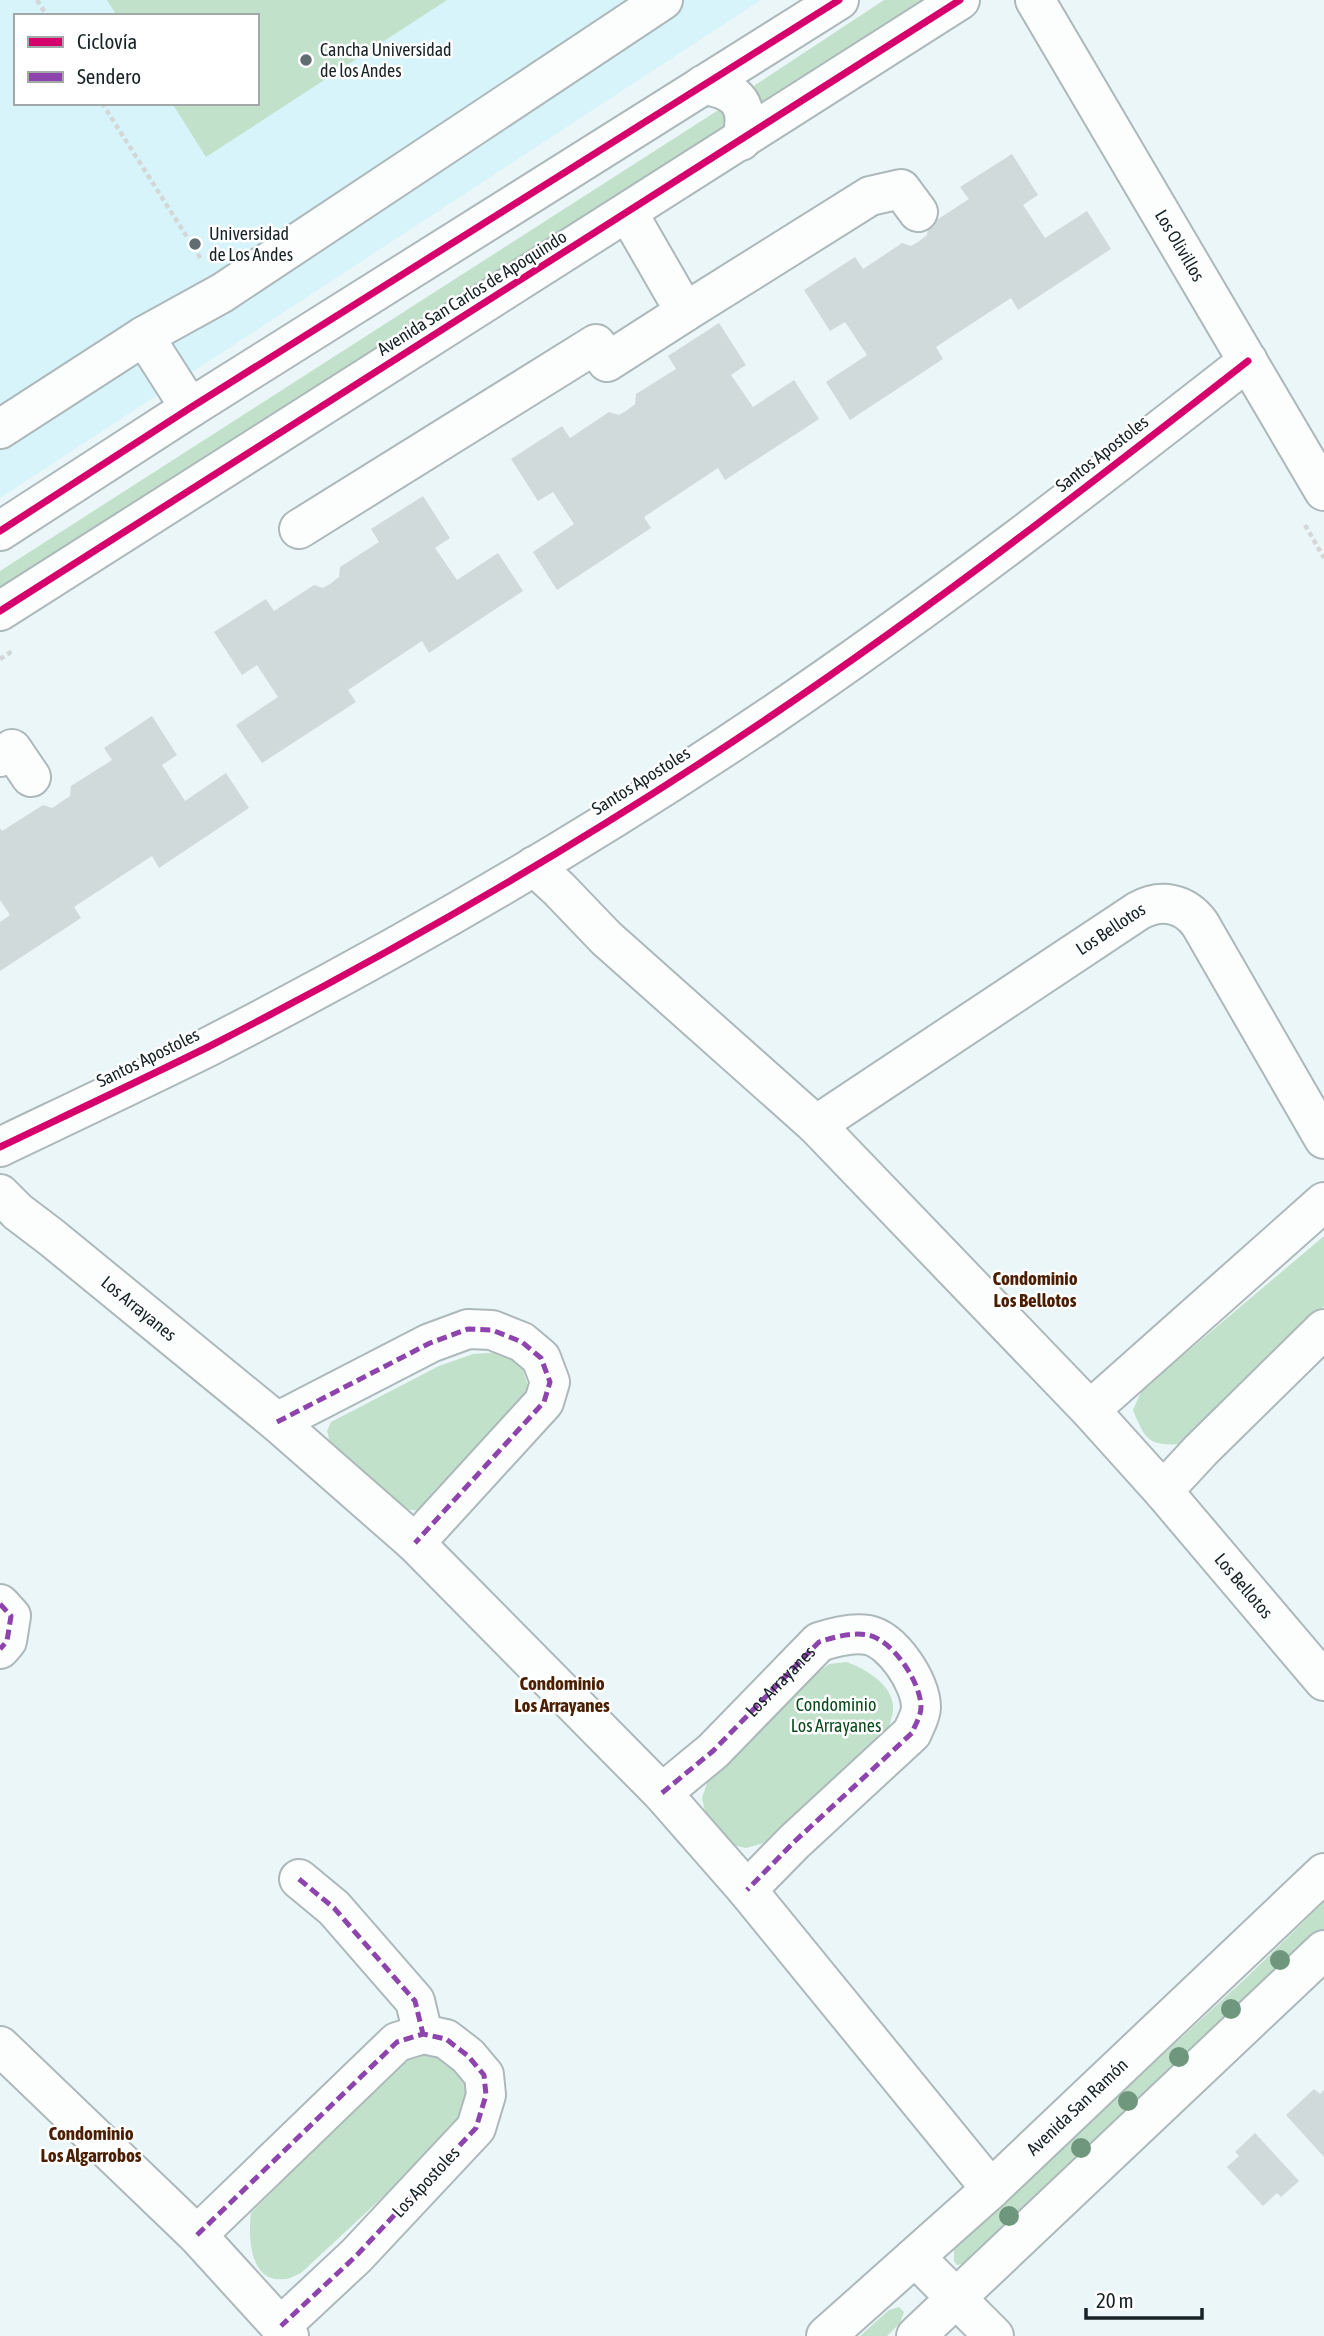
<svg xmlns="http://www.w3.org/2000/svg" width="1324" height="2336" viewBox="0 0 1324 2336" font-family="'Asap Condensed',sans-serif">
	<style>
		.built { fill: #d7f4fa; fill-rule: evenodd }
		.green { fill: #c1e1ca }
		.building { fill: #d0dada }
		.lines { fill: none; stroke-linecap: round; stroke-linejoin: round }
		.minor-casing { stroke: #adb8ba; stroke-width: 42 }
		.path { stroke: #d4d7d8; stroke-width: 4.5; stroke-dasharray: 5 3.5; stroke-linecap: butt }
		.minor { stroke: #fcfefe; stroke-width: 38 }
		.quiet { stroke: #8e44ad; stroke-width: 5; stroke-dasharray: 10 5; stroke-linecap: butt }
		.cycleway-casing { stroke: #fff; stroke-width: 11 }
		.cycleway { stroke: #d6006c; stroke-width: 7 }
		.tree { fill: #6f977e }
		.poi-dot { fill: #616d70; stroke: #fff; stroke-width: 2.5 }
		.labels { text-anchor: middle; stroke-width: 5; stroke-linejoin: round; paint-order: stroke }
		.poi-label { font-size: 18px; fill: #172326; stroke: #fff; text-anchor: start }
		.street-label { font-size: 18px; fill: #172326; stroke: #fff }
		.park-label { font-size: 18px; fill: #09491b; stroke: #fff }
		.neighbourhood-label { font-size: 19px; font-weight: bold; fill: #4b1e00; stroke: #fff }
	</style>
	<rect width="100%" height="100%" fill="#ebf6f8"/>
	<!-- built -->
	<path class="built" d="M0,0h761l-761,498zM16,16h241v87h-241z"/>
	<!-- green -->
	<path class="green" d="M107,0h340l-241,157 -34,-54h85v-87h-140z
		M884,0h43l-177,111 -10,-16z
		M734,100l11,15 -745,481v-25z
		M1324,1236v70l-140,138c-35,2 -38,-2 -51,-34l9,-20z
		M500,1352l22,15 7,22 -88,105 -21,17 -16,-2 -73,-63 -4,-15 4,-9 108,-56 34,-12z
		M847,1662c19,7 48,24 46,48 0,5 -3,12 -4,17l-125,116 -18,5 -14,-3 -26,-30 -4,-17 6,-18 98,-98 23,-18z
		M1324,1902v29l-360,333 -7,1 -3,-4v-13l293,-271z
		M410,2053h29l16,12 15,28v23l-169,157c-5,2 -11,6 -16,6 -36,5 -37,-43 -34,-66z
		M899,2307l5,5 -4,11 -13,13h-27l29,-26z"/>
	<!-- building -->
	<path class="building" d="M1012,154l26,41 -15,10 22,33 42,-27 24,38 -93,61 -7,-12 -75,49 7,12 -93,61 -24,-38 41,-27 -22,-33 -15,9 -26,-41 51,-33 8,12 39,-26 9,3 7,-4 9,-7 2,-10 40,-26 -9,-12z
		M719,323l27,42 -15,10 22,32 41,-27 25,39 -94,61 -7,-12 -74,49 7,11 -94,62 -24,-38 41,-28 -21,-32 -15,9 -27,-42 51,-33 8,12 39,-26 10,3 7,-4 9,-7 1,-10 40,-25 -8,-13z
		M423,496l27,42 -15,10 22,32 41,-27 25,38 -94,62 -7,-12 -74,49 8,12 -94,61 -26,-38 42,-28 -21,-32 -15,10 -28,-43 52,-33 8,12 40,-26 9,3 7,-4 9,-7 1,-10 39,-25 -8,-13z
		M152,716l25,39 -15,10 23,36 41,-28 23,35 -90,60 -7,-12 -46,30 -32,21 7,11 -81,53v-49l10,-7 -10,-15v-72l2,3 41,-26 9,3 18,-12 1,-10 41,-26 -8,-12z
		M1314,2089l6,5 4,-4v67l-38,-42z
		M1255,2133l44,48 -18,16 -4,-4 -14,13 -36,-39 12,-11 -4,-4z"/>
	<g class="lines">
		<defs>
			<g id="minor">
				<path id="s1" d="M1035,0l289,491"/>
				<path d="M703,85c36,5 48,21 38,56"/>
				<path d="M685,312l185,-116 31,-7 17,23"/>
				<path d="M144,336l78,-43 441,-293"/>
				<path d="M0,429l144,-93 46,72"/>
				<path d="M299,529l297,-185 11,18 78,-50 -57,-99"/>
				<path d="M0,531l190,-123 649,-408"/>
				<path d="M0,611l960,-611"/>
				<path d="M0,757l12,-8 19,28"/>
				<path id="s2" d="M534,866l25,23 47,49 210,187 274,285 73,81 161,190"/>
				<path id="s3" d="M816,1125l322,-214c23,-13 47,-8 62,13l124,215"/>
				<path d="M0,1147c69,-33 139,-66 208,-100 193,-99 383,-209 563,-331 164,-111 321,-233 477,-355"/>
				<path id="s4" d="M0,1194l18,18 33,25 226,185 138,121 247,250 85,97 244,299"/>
				<path d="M1090,1410l234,-208"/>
				<path d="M277,1422l153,-79 38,-14 24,1 30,12 19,16 9,24 -6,20 -129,141"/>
				<path d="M1163,1491l38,-41 123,-121"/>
				<path d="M0,1604l11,12 -4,25 -7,8"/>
				<path id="s5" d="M662,1793l51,-42 106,-109c15,-5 33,-10 49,-7 25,5 53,48 53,72 0,9 -6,18 -9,26l-118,109 -47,48"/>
				<path d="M299,1879l35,29 81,93 8,33"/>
				<path d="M0,2046l197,189 92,101"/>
				<path d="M197,2235l200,-193 26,-8 23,5 22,17 16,19 2,20 -10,33 -120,128 -75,70"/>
				<path d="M915,2257l79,79"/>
				<path id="s6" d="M826,2336l165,-147 333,-316"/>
				<path d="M916,2336l408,-386"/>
			</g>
		</defs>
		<!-- minor casing -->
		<use href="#minor" class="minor-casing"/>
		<!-- path -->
		<path class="path" d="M37,0l10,16
			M102,103l99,156
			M1305,525l19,33
			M0,659l14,-9"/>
		<!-- minor -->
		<use href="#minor" class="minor"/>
		<!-- quiet -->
		<path class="quiet" d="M277,1422l153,-79 38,-14 24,1 30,12 19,16 9,24 -6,20 -129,141
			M0,1604l11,12 -4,25 -7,8
			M662,1793l51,-42 106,-109c15,-5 33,-10 49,-7 25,5 53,48 53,72 0,9 -6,18 -9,26l-118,109 -47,48
			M299,1879l35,29 81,93 8,33
			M197,2235l200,-193 26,-8 23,5 22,17 16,19 2,20 -10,33 -120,128 -75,70"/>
		<defs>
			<path id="cycleway" d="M0,531l190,-123 649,-408
				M0,611l960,-611
				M0,1147c69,-33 139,-66 208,-100 193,-99 383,-209 563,-331 164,-111 321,-233 477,-355"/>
		</defs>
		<!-- cycleway casing -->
		<use href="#cycleway" class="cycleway-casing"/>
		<!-- cycleway -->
		<use href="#cycleway" class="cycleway"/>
	</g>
	<!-- trees -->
	<g class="tree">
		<circle cx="1280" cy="1960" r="10"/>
		<circle cx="1231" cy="2009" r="10"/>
		<circle cx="1179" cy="2057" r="10"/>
		<circle cx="1128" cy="2101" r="10"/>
		<circle cx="1081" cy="2148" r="10"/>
		<circle cx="1009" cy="2216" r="10"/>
	</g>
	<!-- markers -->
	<g class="poi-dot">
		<circle cx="306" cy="60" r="7"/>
		<circle cx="195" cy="244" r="7"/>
	</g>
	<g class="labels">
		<!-- poi labels -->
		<g class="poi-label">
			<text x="320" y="56">Cancha Universidad<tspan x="320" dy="21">de los Andes</tspan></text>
			<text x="209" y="240">Universidad<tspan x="209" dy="21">de Los Andes</tspan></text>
		</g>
		<!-- street labels -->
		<g class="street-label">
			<text dy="6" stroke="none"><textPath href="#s1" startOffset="285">Los Olivillos</textPath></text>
			<text transform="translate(472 293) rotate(-32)" y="6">Avenida San Carlos de Apoquindo</text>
			<text transform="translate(1102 454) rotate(-38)" y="6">Santos Apostoles</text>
			<text transform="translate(641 781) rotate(-32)" y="6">Santos Apostoles</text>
			<text dy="6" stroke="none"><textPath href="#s3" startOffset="354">Los Bellotos</textPath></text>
			<text transform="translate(148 1058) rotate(-26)" y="6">Santos Apostoles</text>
			<text dy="6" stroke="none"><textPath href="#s4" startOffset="180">Los Arrayanes</textPath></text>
			<text dy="6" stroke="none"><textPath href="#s2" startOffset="1012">Los Bellotos</textPath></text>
			<text dy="6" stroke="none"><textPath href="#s5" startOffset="163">Los Arrayanes</textPath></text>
			<text dy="6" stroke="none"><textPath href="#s6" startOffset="340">Avenida San Ramón</textPath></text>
			<text transform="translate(426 2182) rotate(-47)" y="6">Los Apostoles</text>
		</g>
		<!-- park labels -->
		<g class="park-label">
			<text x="836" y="1711">Condominio<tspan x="836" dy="21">Los Arrayanes</tspan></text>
		</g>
		<!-- neighbourhood labels -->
		<g class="neighbourhood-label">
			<text x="1035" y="1285">Condominio<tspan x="1035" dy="22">Los Bellotos</tspan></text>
			<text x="562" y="1690">Condominio<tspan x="562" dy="22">Los Arrayanes</tspan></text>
			<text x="91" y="2140">Condominio<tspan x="91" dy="22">Los Algarrobos</tspan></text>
		</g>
	</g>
	<!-- legend -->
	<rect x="14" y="14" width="245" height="91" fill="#ffffff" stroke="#a2a7a8" stroke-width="2"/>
	<rect x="28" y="37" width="35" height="10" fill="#d6006c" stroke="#a2a7a8" stroke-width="2"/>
	<text x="77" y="49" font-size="21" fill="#172326">Ciclovía</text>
	<rect x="28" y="72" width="35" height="10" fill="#8e44ad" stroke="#a2a7a8" stroke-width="2"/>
	<text x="77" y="84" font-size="21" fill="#172326">Sendero</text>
	<!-- scale -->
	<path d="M1086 2308v10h116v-10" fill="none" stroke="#172326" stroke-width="3.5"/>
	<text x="1096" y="2308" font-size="21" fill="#172326" stroke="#ffffff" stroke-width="5" paint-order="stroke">20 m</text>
</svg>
